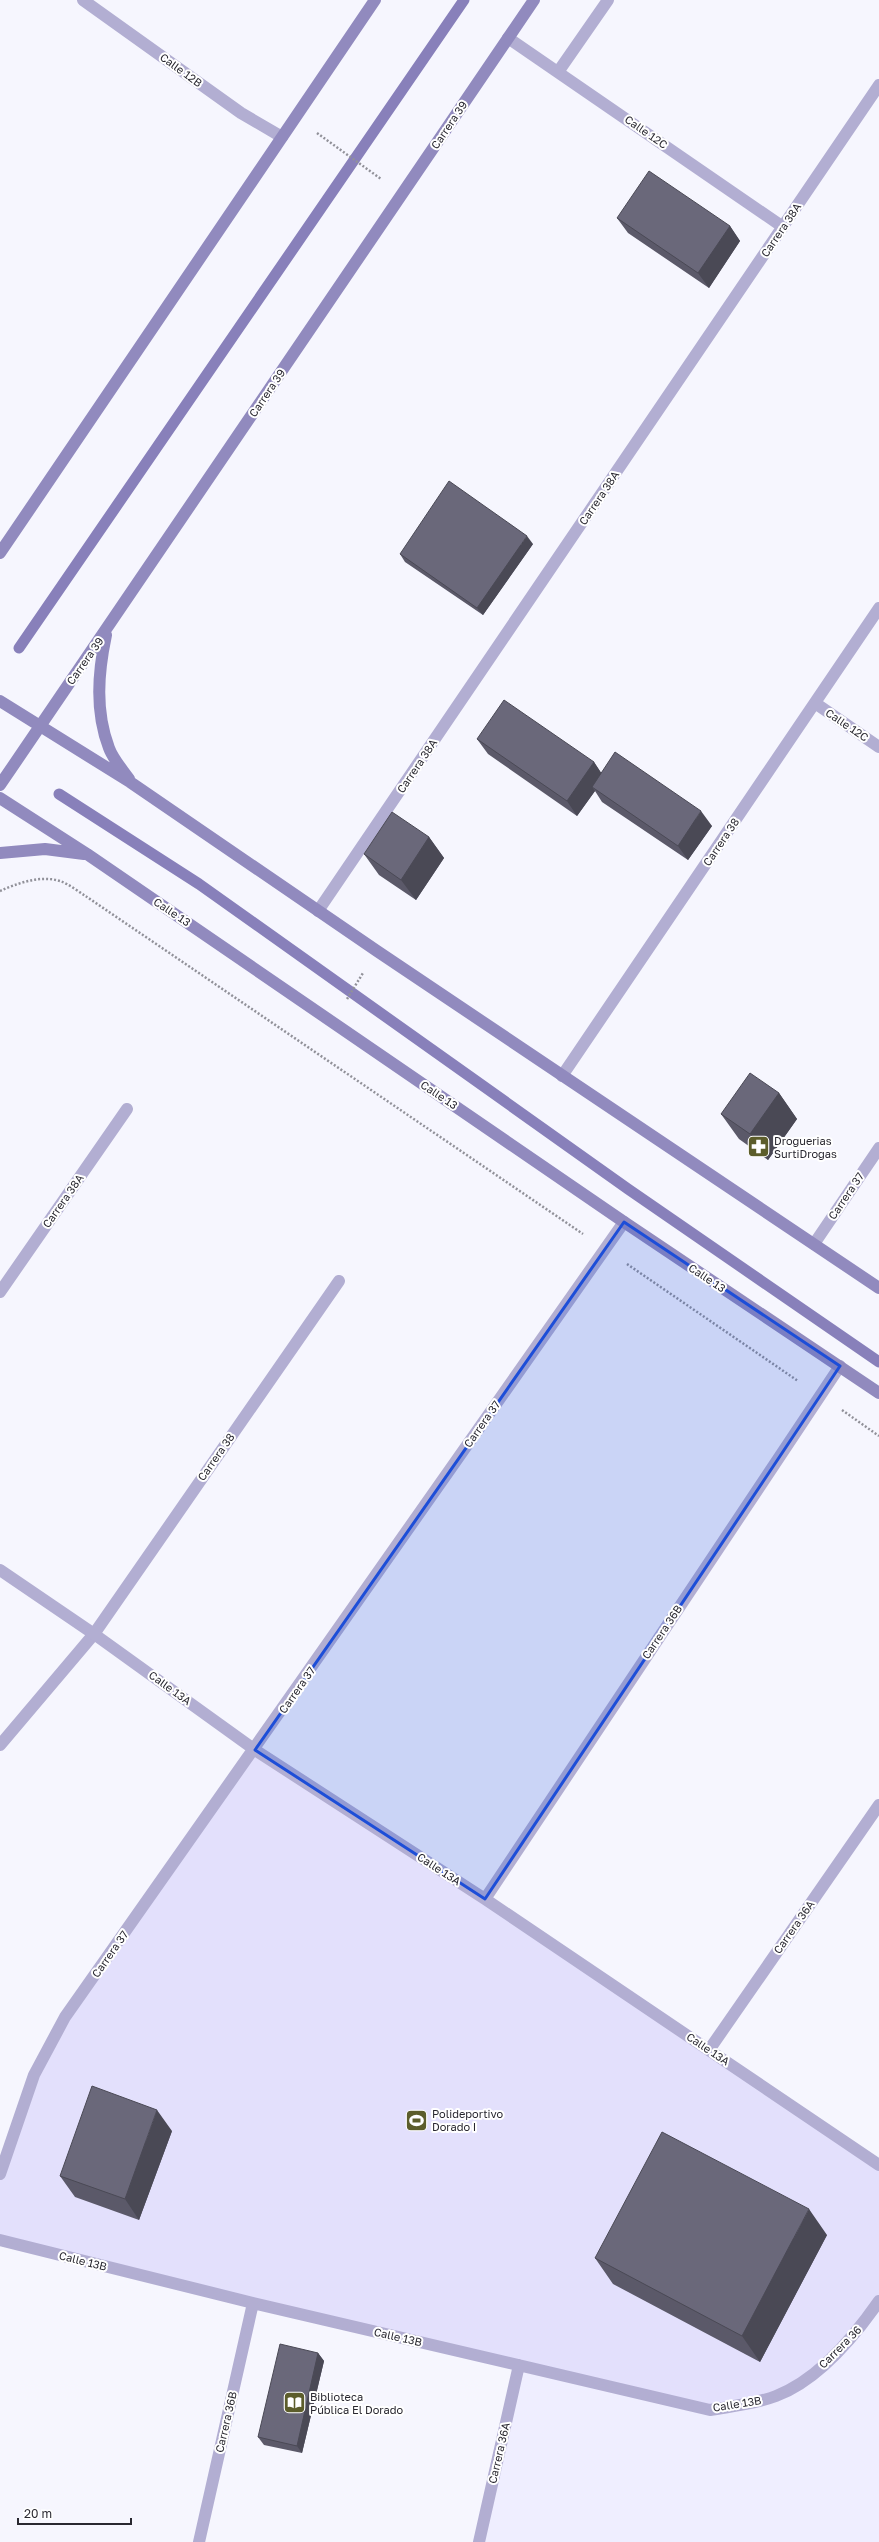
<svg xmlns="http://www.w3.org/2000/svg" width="879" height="2542" viewBox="0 0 879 2542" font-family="'Golos Text',sans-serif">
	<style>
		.built { fill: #efeeff }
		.green { fill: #e3e0fc }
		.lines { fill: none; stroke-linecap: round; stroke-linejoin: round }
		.stream { stroke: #8880ba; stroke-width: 11 }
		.path { stroke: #919199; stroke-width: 2.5; stroke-dasharray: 2 2; stroke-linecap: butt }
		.lane { stroke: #b2aed2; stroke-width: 12 }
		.street { stroke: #b2aed2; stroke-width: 12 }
		.secondary { stroke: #918abe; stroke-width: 12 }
		.wall { fill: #5b5969 }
		.shaded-wall { fill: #4a4955 }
		.building { fill: #6a687a; stroke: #4a4955 }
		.marked { fill: #1d4ed8; fill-opacity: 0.2; stroke: #1d4ed8; stroke-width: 3; stroke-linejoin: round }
		.labels { text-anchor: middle; stroke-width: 4; stroke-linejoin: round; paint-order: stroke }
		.street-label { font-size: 11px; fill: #292830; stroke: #fff }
		.poi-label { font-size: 11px; fill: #292830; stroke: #fff; text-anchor: start }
	</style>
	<rect width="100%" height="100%" fill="#f6f6fe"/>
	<!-- built -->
	<path class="built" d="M879,2301v241h-400l40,-177z"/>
	<!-- green -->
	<path class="green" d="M255,1750l624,415v136l-15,22 -69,64 -85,23 -710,-170v-66l34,-99 31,-58z"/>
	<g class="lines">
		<!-- stream -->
		<path class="stream" d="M19,648l445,-648
			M59,794l140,90 429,305 251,173"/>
		<!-- path -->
		<path class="path" d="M317,133l64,46
			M0,891c18,-8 40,-16 60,-10 9,3 19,11 27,16l496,337
			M347,999l16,-26
			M627,1264l171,117
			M842,1410l37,26"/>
		<!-- lane -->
		<path class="lane" d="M0,1745l94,-111"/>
		<!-- street -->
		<path class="street" d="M83,0l158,113 41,24
			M508,38l275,189
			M558,72l50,-72
			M815,703l64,44
			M318,911l561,-826
			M562,1076l317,-468
			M814,1244l65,-96
			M0,1292l127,-183
			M0,1570l94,64 161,116 230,149 394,266
			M94,1634l245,-353
			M485,1899l355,-533
			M709,2050l170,-245
			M0,2174l34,-99 31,-58 559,-795
			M0,2240l253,63 457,107c23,-4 45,-6 66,-14 42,-16 78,-59 103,-95
			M199,2542l54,-239
			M479,2542l40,-177"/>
		<!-- secondary -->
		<path class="secondary" d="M0,553l375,-553
			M106,635c-8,38 -11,76 3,113 4,11 13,21 20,31
			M0,701l130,81 247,169 502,337
			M0,785l534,-785
			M0,798l87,56 537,368 255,171
			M0,853l45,-4 39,5"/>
	</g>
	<!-- wall -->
	<path class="wall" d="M617,218l113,8 10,15 -31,47 -81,-55z
		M533,544l-50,71 -78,-53 -5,-8z
		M477,739l117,23 7,11 111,53 -24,34 -86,-58 -7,-11 -18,25 -89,-62z
		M429,837l15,21 -28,42 -37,-25 -15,-21z
		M779,1093l18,26 -29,41 -29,-21 -18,-25z
		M172,2131l-33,89 -64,-23 -15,-21z
		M827,2235l-67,127 -147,-78 -18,-26z
		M318,2353l6,8 -22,92 -38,-8 -6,-8z"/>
	<!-- shaded-wall -->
	<path class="shaded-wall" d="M730,226l10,15 -31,47 -11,-15z
		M527,536l6,8 -50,71 -6,-7z
		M594,762l10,15 -12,10 3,4 -18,25 -10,-15z
		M701,811l11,15 -24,34 -10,-14z
		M429,837l15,21 -28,42 -15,-20z
		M779,1093l18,26 -29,41 -18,-26z
		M157,2110l15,21 -33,89 -14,-21z
		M809,2209l18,26 -67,127 -18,-26z
		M318,2353l6,8 -22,92 -5,-7z"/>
	<!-- building -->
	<path class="building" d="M649,171l81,55 -32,47 -81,-55z
		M449,481l78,55 -50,72 -77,-54z
		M504,700l90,62 -27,39 -90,-62z
		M615,752l86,59 -23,35 -86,-59z
		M392,812l37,25 -28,43 -37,-26z
		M750,1073l29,20 -29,41 -29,-20z
		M92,2086l65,24 -32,89 -65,-23z
		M662,2132l147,77 -67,127 -147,-78z
		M280,2344l38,9 -21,93 -39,-9z"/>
	<!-- marked area -->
	<path class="marked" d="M624,1222l216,144 -355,533 -230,-149z"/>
	<!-- icons -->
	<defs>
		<symbol id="pharmacy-square" viewBox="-11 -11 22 22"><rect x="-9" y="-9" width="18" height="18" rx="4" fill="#5c5d2b" stroke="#fff"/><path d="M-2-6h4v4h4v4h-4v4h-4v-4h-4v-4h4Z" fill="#fff"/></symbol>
		<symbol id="stadium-square" viewBox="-11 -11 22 22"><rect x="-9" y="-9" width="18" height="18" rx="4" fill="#5c5d2b" stroke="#fff"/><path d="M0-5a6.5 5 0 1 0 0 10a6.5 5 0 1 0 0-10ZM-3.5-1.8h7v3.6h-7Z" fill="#fff"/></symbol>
		<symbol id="library-square" viewBox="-11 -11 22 22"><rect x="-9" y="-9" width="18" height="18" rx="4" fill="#5c5d2b" stroke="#fff"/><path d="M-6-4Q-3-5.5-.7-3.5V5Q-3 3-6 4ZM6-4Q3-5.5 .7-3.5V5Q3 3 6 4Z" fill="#fff"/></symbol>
	</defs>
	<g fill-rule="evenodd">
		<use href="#pharmacy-square" x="746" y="1134" width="25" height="25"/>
		<use href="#stadium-square" x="404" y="2108" width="25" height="25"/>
		<use href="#library-square" x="282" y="2390" width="25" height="25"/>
	</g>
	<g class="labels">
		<!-- street labels -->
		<g class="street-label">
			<text transform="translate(181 70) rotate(36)" y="4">Calle 12B</text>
			<text transform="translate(449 125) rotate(-56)" y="4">Carrera 39</text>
			<text transform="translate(646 132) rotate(35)" y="4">Calle 12C</text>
			<text transform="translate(781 230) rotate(-56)" y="4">Carrera 38A</text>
			<text transform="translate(267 393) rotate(-56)" y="4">Carrera 39</text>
			<text transform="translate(599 498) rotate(-56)" y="4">Carrera 38A</text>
			<text transform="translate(85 661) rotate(-55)" y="4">Carrera 39</text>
			<text transform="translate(847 725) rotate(34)" y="4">Calle 12C</text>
			<text transform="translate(417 766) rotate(-56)" y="4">Carrera 38A</text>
			<text transform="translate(721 842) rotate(-56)" y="4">Carrera 38</text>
			<text transform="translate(172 912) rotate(34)" y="4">Calle 13</text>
			<text transform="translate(439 1095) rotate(34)" y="4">Calle 13</text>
			<text transform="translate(846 1196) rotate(-56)" y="4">Carrera 37</text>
			<text transform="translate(63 1201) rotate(-55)" y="4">Carrera 38A</text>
			<text transform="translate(707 1278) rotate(34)" y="4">Calle 13</text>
			<text transform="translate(482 1424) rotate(-55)" y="4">Carrera 37</text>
			<text transform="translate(216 1457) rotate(-55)" y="4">Carrera 38</text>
			<text transform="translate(662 1632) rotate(-56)" y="4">Carrera 36B</text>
			<text transform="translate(170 1688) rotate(36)" y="4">Calle 13A</text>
			<text transform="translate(297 1690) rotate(-55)" y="4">Carrera 37</text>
			<text transform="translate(439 1869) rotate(33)" y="4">Calle 13A</text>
			<text transform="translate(794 1927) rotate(-55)" y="4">Carrera 36A</text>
			<text transform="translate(110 1954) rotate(-55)" y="4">Carrera 37</text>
			<text transform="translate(708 2049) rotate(34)" y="4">Calle 13A</text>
			<text transform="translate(83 2261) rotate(14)" y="4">Calle 13B</text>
			<text transform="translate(398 2337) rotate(13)" y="4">Calle 13B</text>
			<text transform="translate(840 2347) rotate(-45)" y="4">Carrera 36</text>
			<text transform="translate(737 2404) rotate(-9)" y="4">Calle 13B</text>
			<text transform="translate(226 2422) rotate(-77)" y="4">Carrera 36B</text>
			<text transform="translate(499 2453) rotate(-77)" y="4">Carrera 36A</text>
		</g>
		<!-- poi labels -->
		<g class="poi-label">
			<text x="774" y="1145">Droguerias<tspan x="774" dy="13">SurtiDrogas</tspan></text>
			<text x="432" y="2118">Polideportivo<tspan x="432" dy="13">Dorado I</tspan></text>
			<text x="310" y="2401">Biblioteca<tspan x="310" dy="13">Pública El Dorado</tspan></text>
		</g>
	</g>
	<!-- scale -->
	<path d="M18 2518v6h113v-6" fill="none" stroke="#292830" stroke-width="2"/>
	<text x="24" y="2518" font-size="12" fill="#292830" stroke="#ffffff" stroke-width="3" paint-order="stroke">20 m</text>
</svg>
